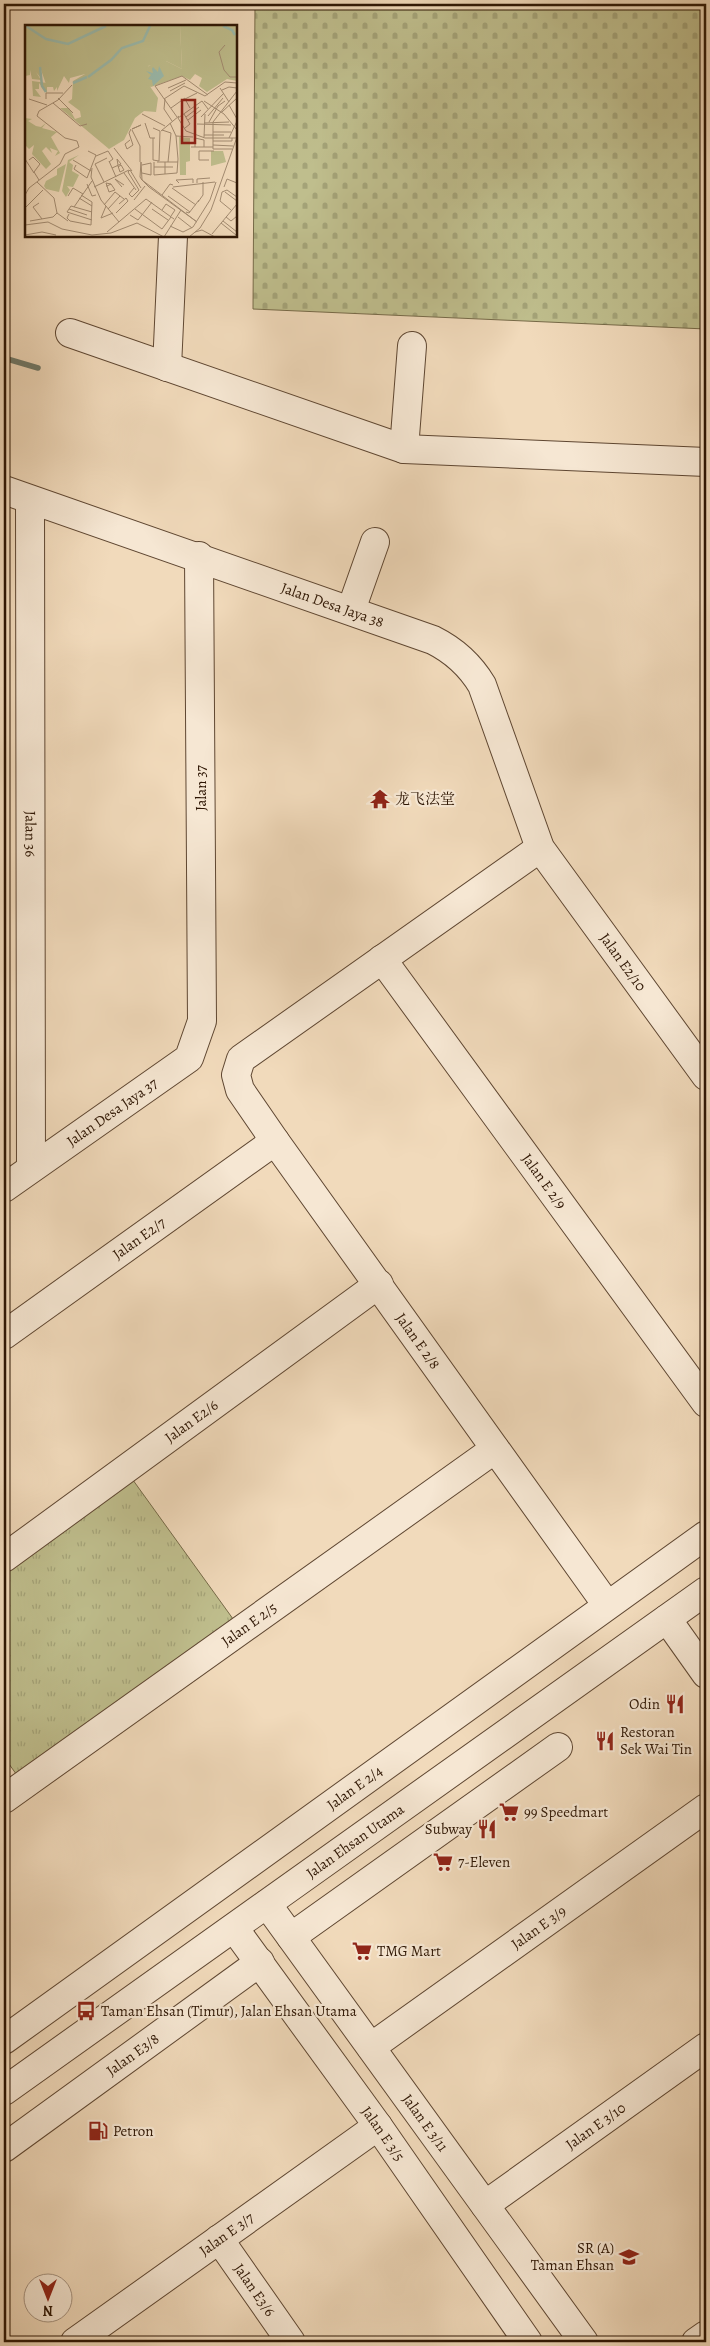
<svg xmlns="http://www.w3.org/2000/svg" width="710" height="2346" viewBox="0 0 710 2346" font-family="Alegreya,'Noto Serif SC',serif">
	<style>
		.cemetery { fill: url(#cemetery-stones); stroke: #766a48 }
		.park { fill: url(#park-tufts); stroke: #766a48 }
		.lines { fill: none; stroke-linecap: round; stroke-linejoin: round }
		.stream { stroke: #6f7969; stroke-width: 5.5 }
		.minor-casing { stroke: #5f4732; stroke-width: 30 }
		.minor { stroke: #f6e7d3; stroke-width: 28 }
		.labels { text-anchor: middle; stroke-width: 4.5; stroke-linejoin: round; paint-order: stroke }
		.street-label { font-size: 15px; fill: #2e1604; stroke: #f6e7d3 }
		.poi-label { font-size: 15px; fill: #2e1604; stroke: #f6e7d3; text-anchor: start }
		.inset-river { fill: none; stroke: #9bbbad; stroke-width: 2.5 }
		.inset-road { fill: none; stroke: #a38c72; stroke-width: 1 }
		.view { fill: #8f2418; fill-opacity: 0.15; stroke: #8f2418; stroke-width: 2.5 }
		.inset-edge { fill: none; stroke: #2e1604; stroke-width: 2.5 }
	</style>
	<defs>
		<pattern id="cemetery-stones" width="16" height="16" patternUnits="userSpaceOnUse" patternTransform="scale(1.25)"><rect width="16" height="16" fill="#bfbe8d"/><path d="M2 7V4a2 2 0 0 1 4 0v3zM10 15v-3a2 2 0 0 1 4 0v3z" fill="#a4a378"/></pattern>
		<pattern id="park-tufts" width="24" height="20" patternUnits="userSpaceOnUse" patternTransform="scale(1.25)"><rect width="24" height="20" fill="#bfbe8d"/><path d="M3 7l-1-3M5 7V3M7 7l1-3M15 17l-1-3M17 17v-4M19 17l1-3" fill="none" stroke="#a4a378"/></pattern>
	</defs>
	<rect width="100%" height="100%" fill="#f1dabb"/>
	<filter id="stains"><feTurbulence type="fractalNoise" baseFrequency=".004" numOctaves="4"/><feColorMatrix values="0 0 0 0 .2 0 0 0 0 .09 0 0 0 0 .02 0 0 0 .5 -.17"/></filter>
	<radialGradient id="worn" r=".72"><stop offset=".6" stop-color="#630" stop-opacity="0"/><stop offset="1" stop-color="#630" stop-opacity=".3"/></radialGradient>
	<!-- cemetery -->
	<path class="cemetery" d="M255,4h451v325l-453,-20z"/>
	<!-- park -->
	<path class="park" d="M125,1469l116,161 -217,155 -20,-28v-199z"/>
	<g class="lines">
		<!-- stream -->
		<path class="stream" d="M4,358l34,10"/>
		<defs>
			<g id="minor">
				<path d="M70,333l334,116 302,13"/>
				<path d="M167,367l6,-131"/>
				<path d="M404,449l8,-103"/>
				<path id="s1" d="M4,490l429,150c22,11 37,25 49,45l58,163 166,228"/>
				<path id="s2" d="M30,500l1,668"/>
				<path d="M351,610l24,-68"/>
				<path id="s3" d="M540,848l-299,211 -5,16 4,15 35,51 332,464"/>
				<path id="s4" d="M382,959l324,444"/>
				<path id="s5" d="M4,1188l185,-130 13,-37 -3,-465"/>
				<path id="s6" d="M4,1335l271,-194"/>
				<path id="s7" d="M4,1558l375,-274"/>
				<path d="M667,1619l39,55"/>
				<path id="s8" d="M4,1799l491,-350"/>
				<path id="s9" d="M267,1904l317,438"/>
				<path id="s10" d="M234,1928l144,198 150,216"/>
				<path d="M291,1937l267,-190"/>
				<path id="s11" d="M4,2040l702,-505"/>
				<path id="s12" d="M371,2047l335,-239"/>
				<path id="s13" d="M4,2091l702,-500"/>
				<path id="s14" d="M4,2148l256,-186"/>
				<path id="s15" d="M485,2205l221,-158"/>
				<path id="s16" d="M219,2239l72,103"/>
				<path id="s17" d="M75,2342l303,-216"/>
				<path d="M696,2342l10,-7"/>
			</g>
		</defs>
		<!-- minor casing -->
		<use href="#minor" class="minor-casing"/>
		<!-- minor -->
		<use href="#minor" class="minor"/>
	</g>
	<!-- icons -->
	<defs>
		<symbol id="temple-bare" viewBox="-9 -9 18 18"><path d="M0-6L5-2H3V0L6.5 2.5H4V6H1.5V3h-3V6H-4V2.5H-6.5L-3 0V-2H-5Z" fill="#8f2418" stroke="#f6e7d3" stroke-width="2.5" paint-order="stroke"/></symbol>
		<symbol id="restaurant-bare" viewBox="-9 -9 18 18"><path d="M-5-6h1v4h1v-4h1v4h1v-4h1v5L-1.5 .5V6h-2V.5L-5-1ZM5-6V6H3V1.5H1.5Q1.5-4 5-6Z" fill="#8f2418" stroke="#f6e7d3" stroke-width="2.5" paint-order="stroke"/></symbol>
		<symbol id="supermarket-bare" viewBox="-9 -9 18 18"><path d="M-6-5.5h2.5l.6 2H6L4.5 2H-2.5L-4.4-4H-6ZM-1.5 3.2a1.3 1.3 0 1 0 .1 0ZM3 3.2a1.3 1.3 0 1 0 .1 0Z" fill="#8f2418" stroke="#f6e7d3" stroke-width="2.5" paint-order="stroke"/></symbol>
		<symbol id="bus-bare" viewBox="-9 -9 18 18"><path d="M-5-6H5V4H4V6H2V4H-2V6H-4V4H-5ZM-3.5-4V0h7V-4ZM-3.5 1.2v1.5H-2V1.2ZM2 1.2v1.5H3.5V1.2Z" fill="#8f2418" stroke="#f6e7d3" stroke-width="2.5" paint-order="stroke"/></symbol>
		<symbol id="fuel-bare" viewBox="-9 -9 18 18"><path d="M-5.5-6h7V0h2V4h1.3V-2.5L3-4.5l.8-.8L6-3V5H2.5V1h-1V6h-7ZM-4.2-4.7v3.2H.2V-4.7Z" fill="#8f2418" stroke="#f6e7d3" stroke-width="2.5" paint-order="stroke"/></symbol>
		<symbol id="school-bare" viewBox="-9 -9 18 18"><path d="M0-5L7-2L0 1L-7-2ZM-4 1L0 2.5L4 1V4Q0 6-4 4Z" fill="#8f2418" stroke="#f6e7d3" stroke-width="2.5" paint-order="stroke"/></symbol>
	</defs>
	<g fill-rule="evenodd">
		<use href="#temple-bare" x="366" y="785" width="28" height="28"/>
		<use href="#restaurant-bare" x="661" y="1690" width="28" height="28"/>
		<use href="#restaurant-bare" x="591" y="1727" width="28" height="28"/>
		<use href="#supermarket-bare" x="495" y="1798" width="28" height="28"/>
		<use href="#restaurant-bare" x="473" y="1815" width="28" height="28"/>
		<use href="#supermarket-bare" x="429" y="1848" width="28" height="28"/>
		<use href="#supermarket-bare" x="348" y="1937" width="28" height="28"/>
		<use href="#bus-bare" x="72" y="1997" width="28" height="28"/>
		<use href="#fuel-bare" x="84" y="2117" width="28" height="28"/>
		<use href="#school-bare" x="615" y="2243" width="28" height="28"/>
	</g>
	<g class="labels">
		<!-- street labels -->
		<g class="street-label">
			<text dy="5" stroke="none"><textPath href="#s1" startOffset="348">Jalan Desa Jaya 38</textPath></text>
			<text transform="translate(201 788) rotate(-90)" y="5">Jalan 37</text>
			<text dy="5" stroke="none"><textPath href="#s2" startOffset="334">Jalan 36</textPath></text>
			<text dy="5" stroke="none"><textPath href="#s1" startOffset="836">Jalan E2/10</textPath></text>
			<text dy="5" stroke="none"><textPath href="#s5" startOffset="132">Jalan Desa Jaya 37</textPath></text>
			<text dy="5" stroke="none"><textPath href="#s4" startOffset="275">Jalan E 2/9</textPath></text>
			<text dy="5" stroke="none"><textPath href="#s6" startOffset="166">Jalan E2/7</textPath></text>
			<text dy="5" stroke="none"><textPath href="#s3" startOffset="706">Jalan E 2/8</textPath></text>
			<text dy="5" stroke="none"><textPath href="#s7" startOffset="232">Jalan E2/6</textPath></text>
			<text dy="5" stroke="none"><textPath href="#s8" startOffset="301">Jalan E 2/5</textPath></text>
			<text dy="5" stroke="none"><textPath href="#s11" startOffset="432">Jalan E 2/4</textPath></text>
			<text dy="5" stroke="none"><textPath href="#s13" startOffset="431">Jalan Ehsan Utama</textPath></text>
			<text dy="5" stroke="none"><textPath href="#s12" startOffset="206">Jalan E 3/9</textPath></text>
			<text dy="5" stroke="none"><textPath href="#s14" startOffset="159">Jalan E3/8</textPath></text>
			<text dy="5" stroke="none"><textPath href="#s9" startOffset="270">Jalan E 3/11</textPath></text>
			<text dy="5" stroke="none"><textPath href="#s15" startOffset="136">Jalan E 3/10</textPath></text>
			<text dy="5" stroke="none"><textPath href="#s10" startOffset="254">Jalan E 3/5</textPath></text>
			<text dy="5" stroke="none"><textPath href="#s17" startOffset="186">Jalan E 3/7</textPath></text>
			<text dy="5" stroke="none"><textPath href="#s16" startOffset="62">Jalan E3/6</textPath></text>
		</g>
		<!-- poi labels -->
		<g class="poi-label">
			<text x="395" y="804">龙飞法堂</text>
			<text x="660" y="1709" text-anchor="end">Odin</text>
			<text x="620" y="1737">Restoran<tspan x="620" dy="17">Sek Wai Tin</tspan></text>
			<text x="524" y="1817">99 Speedmart</text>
			<text x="472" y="1834" text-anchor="end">Subway</text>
			<text x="458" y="1867">7-Eleven</text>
			<text x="377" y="1956">TMG Mart</text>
			<text x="101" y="2016">Taman Ehsan (Timur), Jalan Ehsan Utama</text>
			<text x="113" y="2136">Petron</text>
			<text x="614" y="2253" text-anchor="end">SR (A)<tspan x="614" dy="17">Taman Ehsan</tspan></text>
		</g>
	</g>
	<!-- overview -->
	<g transform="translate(25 25)">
		<rect width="212" height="212" fill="#f1dabb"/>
		<path d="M0,1h155l2,43 -16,-8 -18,5 1,19 9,13 -2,14 -12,-1 -9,7 -11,22 -15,9 -49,-41h9l6,11 6,-2 -1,-6 -12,-9 4,-3 1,-18 12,-7 -15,4 -1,5 -5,-7 -7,15v-4l-3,4 -1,-4h-6l-7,-20v10l-4,-5 5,8 -9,-1 -2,-9v5l-5,1zM0,93l7,1 -4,2 8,5 5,1 5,-4 -4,5 15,4 -6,5 9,16 -5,3 3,-5 -8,-3 2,5 -6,-6 -4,4 9,13 -5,5 -14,-15 2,-9 -5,4 -4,-4zM54,130l-10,7 4,3 -1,6 7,4 -6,12 -6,-1 3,4 -4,7 -4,-6 6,-31zM41,139l-7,28 -13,-3 -2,-3 2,-5 11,-6v-6z" fill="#bfbe8d"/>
		<path d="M7,56l15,2v10l-8,-10v6h-4l6,8 -8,-1zM154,112l11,1v23l-4,1v13h-6zM186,126h12l3,11 -15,4z" fill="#bfbe8d"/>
		<path d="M155,1h57v55l-10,-2 -20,13 -8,-6 3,-8 -7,-4 -5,6 -8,-4 -31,11 -5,-2 1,-18 15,-8 20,10z" fill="#bfbe8d"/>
		<path d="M134,41l5,10 -11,10 -1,-6 -4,-1 3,-4 -5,-4 7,2 -1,-4 1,-2 5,5z" fill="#9bbbad"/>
		<path class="inset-river" d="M1,1l20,13 22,5 38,-18M198,1l9,4 3,5M15,42l2,19 4,6M63,52l23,-17 11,-12 21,-7 7,-15M48,58l14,-6"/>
		<path class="inset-road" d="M200,20l-6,7 5,18 6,7h7M143,63l18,-8M195,63l9,14M197,65l7,-3 8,1M145,66l15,-8M33,73l15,15M4,74l18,6M21,74v-6h17M139,74l20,-13 21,10 20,-14 12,1M140,74l-1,10 8,12M179,76l20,13 13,16M28,78l27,23 7,-2M204,80l8,14M146,83l14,-10M165,83l-5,-9 12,-6M183,84l-6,-8 -24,17 8,13 19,7h32M197,87l15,-14M117,89l23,12M159,89l6,10 -5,4M183,91l15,-18M152,92l-22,-31 27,-10 26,19M161,92l13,-10M176,92l23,-24M163,95l13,-10M184,97l9,-16 7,-5M120,98l5,15h5M179,98l25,-1M172,99l34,1M107,104l9,-4 -9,4M107,105l8,16v16M137,105l9,3 -3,29M136,106l18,-15M188,107h18M179,110h20M151,111l17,1M179,112l1,-23M128,113v22l6,1 1,-30 -7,-3M204,113l8,-17M105,115l-5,4 2,5 6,-4 -4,-12 2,-4M188,116h19v-3M188,120l20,1M166,122h22M170,122v-9l9,2v7M89,123l18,23M207,124h-19v-27l24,-31M71,131l12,-5 5,8 -4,3M0,134l9,14M4,135l4,-3 7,7 -6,8 5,8M48,135l18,11M184,135h-10v-9h15M84,136l7,16M129,137v13l11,-1v-12M132,137h21M51,140l-2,4 13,9 9,-23 -8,-4M117,140l9,-2v12l-9,-2M93,141l2,6 4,-2 -3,-5 -3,2M129,142h19M67,143l-1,9 10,23 18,22M87,143l9,-4 -4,-5 1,6M99,148l12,17M140,149l12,-1 1,-14 -2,-23 -6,-13M12,157l17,16 3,15 11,8M79,157l-9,-18 12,-6M154,158l-3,-3 17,-1v4M172,158v-4l13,-1M62,159l5,12 4,-1M81,161h1l4,-2 4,6 -6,2 -3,-9 5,1M69,162l35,-17M97,162l-7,-8 9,6M148,162l42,-5M199,162l3,-8 10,4M109,163l-5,6 3,3 7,-7 -11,-18 2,-2 11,18M147,163l24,17M200,167l12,9M0,170l4,-7 31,-24 5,-10 14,-7 -2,-6 -12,-3 -28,-22 2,-5 19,-11 14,-15M137,170l8,-11 3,1M43,171l5,-8 10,6M143,171l22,16M54,173l13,8M109,175l11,-14M173,177l5,-7v-13M14,178l-6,4 9,12M79,180l11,-13 9,7M81,181l-5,12 12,-5M49,182l18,-26M0,183l18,-18M44,184l18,6M83,184l12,-13M110,184l27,20 9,-12M127,184l16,11M137,185l4,-6 9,6 -4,6M206,185l-11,-9 2,-9 5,-2 10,7M161,187l3,1 10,-13M91,188l12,-12 -2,-3 -7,6M44,189l-2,4 3,3 21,4 1,-23 -11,-7M105,190l8,5 14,-18M203,190l-2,2 5,4 6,-5M153,192l14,11M67,195l-25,-8 4,-6 21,6M5,196l23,-4 4,-4M198,196l14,11M172,197l-48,-35 -7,-7 -2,-3 1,-15 1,18 55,42M196,198l15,12M0,200l23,-3 14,7 30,6 19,-2 26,-10 27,14M145,201l13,6 10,-5 17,-27 6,-18M82,207l39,-33 28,20M170,207l7,-2 13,7M187,209l25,-30M0,210l17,-3 14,3M139,212l17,-27M164,212l11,-9 11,-18 26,-73"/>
		<path class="view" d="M157,75h13v43h-13z"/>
		<rect width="212" height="212" class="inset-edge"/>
	</g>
	<!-- margin -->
	<rect width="710" height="2346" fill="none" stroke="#f1dabb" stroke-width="20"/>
	<rect x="5" y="5" width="700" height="2336" fill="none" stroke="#2e1604" stroke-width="2.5"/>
	<rect x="10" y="10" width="690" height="2326" fill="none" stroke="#2e1604"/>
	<!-- north arrow -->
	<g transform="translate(48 2298) rotate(180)"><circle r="24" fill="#f6e7d3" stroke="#a69380"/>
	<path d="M0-4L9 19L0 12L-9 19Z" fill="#8f2418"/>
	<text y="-8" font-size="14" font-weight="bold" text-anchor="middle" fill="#2e1604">N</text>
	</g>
	<rect width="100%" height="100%" filter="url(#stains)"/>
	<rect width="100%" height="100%" fill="url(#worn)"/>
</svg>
